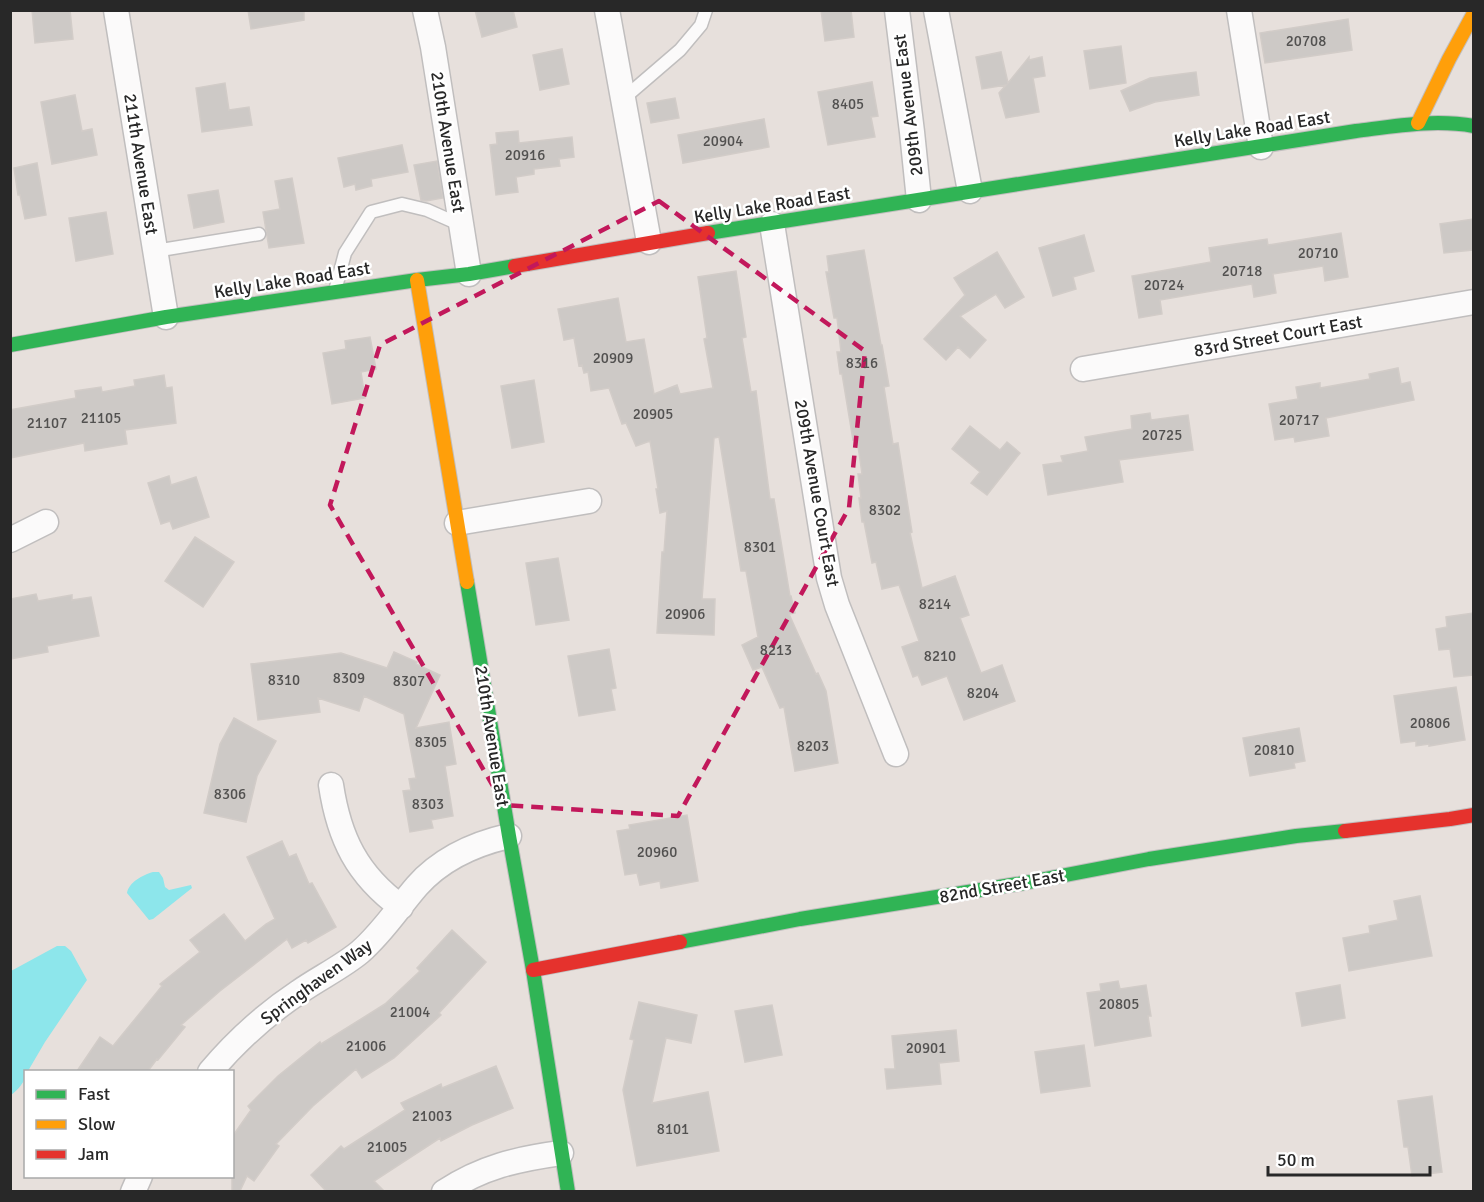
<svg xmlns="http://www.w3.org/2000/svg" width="1484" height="1202" viewBox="0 0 1484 1202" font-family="Signika,sans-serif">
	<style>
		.water { fill: #8de6eb }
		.building { fill: #cdc9c6; stroke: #d2ccc8; stroke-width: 1.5 }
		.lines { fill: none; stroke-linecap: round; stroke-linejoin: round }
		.lane-casing { stroke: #c0bebe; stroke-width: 15 }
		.street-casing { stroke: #c0bebe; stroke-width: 27 }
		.fast-casing { stroke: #c0bebe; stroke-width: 16 }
		.slow-casing { stroke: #c0bebe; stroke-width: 16 }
		.jam-casing { stroke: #c0bebe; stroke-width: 16 }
		.lane { stroke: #fbfafa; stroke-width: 12 }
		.street { stroke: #fbfafa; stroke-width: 24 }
		.fast { stroke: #30b455; stroke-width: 14 }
		.slow { stroke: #ff9f0a; stroke-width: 14 }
		.jam { stroke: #e5322d; stroke-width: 14 }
		.marked { fill: none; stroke: #c2185b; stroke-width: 4.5; stroke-dasharray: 12 8; stroke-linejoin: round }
		.labels { text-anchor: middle; stroke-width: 5; stroke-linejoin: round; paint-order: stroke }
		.number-label { font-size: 15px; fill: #525150 }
		.street-label { font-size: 18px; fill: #282828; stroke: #fff }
	</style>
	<rect width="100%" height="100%" fill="#e7e0dc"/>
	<!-- water -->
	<path class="water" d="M153,872h6l4,6 2,9 4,3 22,-5 1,3 -39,31 -4,1 -22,-27c2,-11 16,-18 26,-21z
		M57,946h8l6,5 16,29 -42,62 -17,29 -2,1c0,9 -8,18 -15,23v-124z"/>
	<!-- building -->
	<path class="building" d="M32,10h38l3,29 -38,4z
		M248,10h56v10l-53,9z
		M475,10h38l4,17 -35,10z
		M821,10h30l3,27 -29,4z
		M1348,19l4,31 -87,13 -5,-30z
		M1121,46l5,37 -36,6 -6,-38z
		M562,49l7,35 -29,6 -7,-35z
		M1001,52l7,31 21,-26v3l13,-3 3,19 -12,2 6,34 -33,6 -7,-25 7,-8 -24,4 -6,-32z
		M1196,72l3,23 -44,7 -25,9 -9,-20 29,-13z
		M872,82l6,34 -7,1 4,20 -47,8 -10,-53z
		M225,83l4,27 20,-3 3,18 -50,7 -6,-44z
		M75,95l7,36 10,-2 5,26 -45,9 -11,-62z
		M675,98l4,20 -28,5 -4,-20z
		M764,119l5,28 -86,16 -5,-28z
		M518,131l1,12 53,-6 2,20 -15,2 1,7 -26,3v5l-18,3 2,15 -22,3 -6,-50 7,-1 -1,-11z
		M402,145l6,27 -37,7 1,7 -16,4 -1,-6 -11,3 -6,-29z
		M437,161l6,37 -17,3 -5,-1 -7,-35z
		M37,163l9,52 -21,4 -5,-24h-2l-4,-27z
		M292,178l12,65 -35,5 -6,-36 17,-3 -5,-28z
		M218,190l6,32 -30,6 -6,-33z
		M106,212l7,42 -37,7 -7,-43z
		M1473,219v31l-29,3 -4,-29z
		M1341,233l7,44 -23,4 -2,-15 -50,8 3,19 -22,4 -2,-13 -92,16 2,14 -23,4 -7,-42 79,-14 -2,-14 58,-9 1,6z
		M1084,235l10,36 -21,6 3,12 -23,7 -14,-48z
		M864,250l17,95h1l7,41 -5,1 9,57 5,-1 14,89 -2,1 12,55 33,-12 14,39 -9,3 21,55 21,-8 13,36 -51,19 -17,-44 -25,9 -4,-10 -5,2 -11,-30 17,-6 -20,-56 -17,4 -6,-27 -4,1 -8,-41h-2l-3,-24h2l-3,-24h4l-5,-35 -4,1 -11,-66h-2l-3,-22h4l-4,-34h-3l-8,-46h3l-2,-16z
		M997,252l27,45 -19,11 -9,-14 -36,22 26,24 -16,18 -12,-11 -12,13 -22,-21 41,-44 -11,-17z
		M736,271l10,66 -4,1 9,54 5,-1 14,108h4l16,97h1l4,17 -6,1 27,60 2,-1 8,18 12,72 -43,8 -11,-64 -4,1 -18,-41 -9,3 -11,-25 16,-8 -12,-66h-5l-22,-134 -5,1 -12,161h13l-1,36 -57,-2 5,-81h2l3,-41 -7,2 -4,-24h2l-8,-48 -14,5 -10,-23 -4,1 -13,-36 -18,3 -3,-19 -4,1 -2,-8 -3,1 -5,-28 -10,2 -6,-31 60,-11 8,44 18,-3 10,55 23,-9 3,9 33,-6 -9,-49 3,-1 -9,-61z
		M370,337l6,32 -15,3 4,26 -33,6 -9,-51 23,-4 -1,-8z
		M1398,368l3,16 9,-2 4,18 -88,18 3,18 -34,6 -1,-5 -19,3 -6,-36 29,-5 -2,-12 24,-4v5l50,-9 -1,-5z
		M164,375l2,13 6,-1 4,36 -51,7 2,14 -42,7 -1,-8 -74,15v-48l66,-12 -1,-7 26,-4 1,5 33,-6 -1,-6z
		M534,380l10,62 -32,6 -11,-62z
		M1150,413l1,7 37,-5 5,35 -74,10 4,22 -75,13 -5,-30 20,-3 -2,-6 27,-5 -3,-14 47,-8 -1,-13z
		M970,426l30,24 7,-8 13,11 -33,42 -16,-12 9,-11 -28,-23z
		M169,476l2,9 25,-8 13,40 -36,12 -3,-8 -9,3 -13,-41z
		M195,537l39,25 -31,45 -38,-26z
		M558,558l11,62 -33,5 -10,-62z
		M36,594l2,7 34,-6v5l19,-3 8,39 -52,10 1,6 -38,7v-60z
		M1473,613v62l-19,2 -4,-28 -11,1 -3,-21 11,-2 -1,-10z
		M609,649l7,39 -5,1 4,21 -36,6 -11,-60z
		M394,652l23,10 -1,2 24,11 -24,53 33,-6 7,42 -11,2 8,50 -22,4 2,8 -23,4 -7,-41 8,-1 -2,-11 7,-1 -12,-64 -40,-18 -5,15 -41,-13 2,14 -62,8 -7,-56 90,-11 46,15z
		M1456,687l9,53 -36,6v-2l-13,2v-5l-15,2 -7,-47z
		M234,718l42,23 -19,35 -11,46 -42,-9 16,-69z
		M1299,728l6,33 -11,2 1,5 -45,8 -7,-38z
		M687,815l11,66 -37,7 -1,-7 -20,4 -3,-12 -12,2 -8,-44 13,-2 -1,-4z
		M282,841l7,16 7,-3 13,30 3,-1 24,44 -28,16 -2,-3 -14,8 -5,-9 -67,52 -39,34 4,2 -27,33 -1,-1 -9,12h-71l23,-34 13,9 49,-60 -2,-2 40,-32 -10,-12 34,-26 21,27 21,-17 9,-5 -28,-62z
		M1420,896l12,60 -83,15 -6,-33 27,-5 -1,-7 29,-6 -4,-19z
		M452,930l34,32 -47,51 2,2 -47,43 -32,20 -6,-9 -43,37 -37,38 3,2 -25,35 -7,-5 -7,15h-8v-54l19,-27 -3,-4 30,-30 42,-34 1,2 64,-40 35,-33 -3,-3z
		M1118,981l2,8 26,-4 5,31h-3l3,20 -56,10 -8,-53 14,-2 -1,-7z
		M1340,985l5,33 -43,8 -6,-33z
		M639,1002l58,13 -6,28 -25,-5 -14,65 56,-11 11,59 -82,15 -14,-76 11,-50 -4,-1z
		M772,1005l10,50 -37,7 -10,-51z
		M956,1030l3,31 -20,2 2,21 -54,5 -2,-20h10l-3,-33z
		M1084,1045l6,41 -49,7 -6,-41z
		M496,1066l17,42 -41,17 -31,16 -1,-3 -66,43 10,10h-58l-15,-16 30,-29 3,3 61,-39 -4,-7 40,-19 1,4z
		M1432,1096l10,76 -30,4 -4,-29h-4l-6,-46z"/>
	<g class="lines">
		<defs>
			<path id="lane" d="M623,99l57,-49 21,-25 5,-15
				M155,251l104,-17
				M335,291l10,-38 26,-41 31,-8 25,6 34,15"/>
			<path id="street" d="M116,10l50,307
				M425,10l8,37 36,227
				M607,10l42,232
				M897,10l15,122 7,68
				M936,10l34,181
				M1239,10l22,137
				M772,224l57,354 8,27 59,149
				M1083,369l391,-67
				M457,523l132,-22
				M10,540l36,-18
				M331,785c8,53 26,90 70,122
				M210,1072c26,-31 56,-58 89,-80 20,-14 43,-25 61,-40 23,-20 38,-44 57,-66 24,-27 57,-42 92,-50
				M133,1192l7,-16
				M444,1192c38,-25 73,-33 117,-39"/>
			<path id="fast" d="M708,233l648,-102c40,-5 78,-12 118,-5
				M10,345l156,-28 251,-37 52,-6 46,-8
				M467,582l42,254 24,134 35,222
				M680,942l120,-23 224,-36 125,-24 147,-23 49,-5"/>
			<path id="slow" d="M1418,123l31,-64 25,-46
				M417,280l50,302"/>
			<path id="jam" d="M515,266l193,-33
				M1345,831l105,-12 24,-4
				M533,970l147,-28"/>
		</defs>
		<!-- lane casing -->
		<use href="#lane" class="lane-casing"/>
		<!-- street casing -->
		<use href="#street" class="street-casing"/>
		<!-- fast casing -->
		<use href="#fast" class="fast-casing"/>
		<!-- slow casing -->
		<use href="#slow" class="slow-casing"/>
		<!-- jam casing -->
		<use href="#jam" class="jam-casing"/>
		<!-- lane -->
		<use href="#lane" class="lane"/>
		<!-- street -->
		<use href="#street" class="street"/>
		<!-- fast -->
		<use href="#fast" class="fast"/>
		<!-- slow -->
		<use href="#slow" class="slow"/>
		<!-- jam -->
		<use href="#jam" class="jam"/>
	</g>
	<!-- marked area -->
	<path class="marked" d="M659,201l206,150 -16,157 -171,308 -174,-11 -174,-300 50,-160z"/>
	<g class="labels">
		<!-- number labels -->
		<g class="number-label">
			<text x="1306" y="46">20708</text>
			<text x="848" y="109">8405</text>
			<text x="723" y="146">20904</text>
			<text x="525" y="160">20916</text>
			<text x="1318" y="258">20710</text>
			<text x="1242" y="276">20718</text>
			<text x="1164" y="290">20724</text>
			<text x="613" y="363">20909</text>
			<text x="862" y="368">8316</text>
			<text x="653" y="419">20905</text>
			<text x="101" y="423">21105</text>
			<text x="1299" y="425">20717</text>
			<text x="47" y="428">21107</text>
			<text x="1162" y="440">20725</text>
			<text x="885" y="515">8302</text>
			<text x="760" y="552">8301</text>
			<text x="935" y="609">8214</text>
			<text x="685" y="619">20906</text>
			<text x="776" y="655">8213</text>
			<text x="940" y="661">8210</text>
			<text x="349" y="683">8309</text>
			<text x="284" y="685">8310</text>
			<text x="409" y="686">8307</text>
			<text x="983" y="698">8204</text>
			<text x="1430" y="728">20806</text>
			<text x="431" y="747">8305</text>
			<text x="813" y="751">8203</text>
			<text x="1274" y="755">20810</text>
			<text x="230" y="799">8306</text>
			<text x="428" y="809">8303</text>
			<text x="657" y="857">20960</text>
			<text x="1119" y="1009">20805</text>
			<text x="410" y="1017">21004</text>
			<text x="366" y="1051">21006</text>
			<text x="926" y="1053">20901</text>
			<text x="432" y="1121">21003</text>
			<text x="673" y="1134">8101</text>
			<text x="387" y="1152">21005</text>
		</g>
		<!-- street labels -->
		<g class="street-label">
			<text transform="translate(908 105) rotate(-97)" y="6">209th Avenue East</text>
			<text transform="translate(1252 129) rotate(-9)" y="6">Kelly Lake Road East</text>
			<text transform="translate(448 142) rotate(81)" y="6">210th Avenue East</text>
			<text transform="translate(141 164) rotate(81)" y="6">211th Avenue East</text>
			<text transform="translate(772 205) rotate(-9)" y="6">Kelly Lake Road East</text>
			<text transform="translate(292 280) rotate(-9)" y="6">Kelly Lake Road East</text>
			<text transform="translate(1278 336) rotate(-10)" y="6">83rd Street Court East</text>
			<text transform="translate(817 493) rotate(80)" y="6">209th Avenue Court East</text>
			<text transform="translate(492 736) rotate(81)" y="6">210th Avenue East</text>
			<text transform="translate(1002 886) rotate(-10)" y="6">82nd Street East</text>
			<text transform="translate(316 982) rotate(-36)" y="6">Springhaven Way</text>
		</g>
	</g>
	<!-- border -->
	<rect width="1484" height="1202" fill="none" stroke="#282828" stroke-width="24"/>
	<!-- legend -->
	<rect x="24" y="1070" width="210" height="108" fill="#ffffff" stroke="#a9a9a9" stroke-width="1.5"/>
	<rect x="36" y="1090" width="30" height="9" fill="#30b455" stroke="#a9a9a9" stroke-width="1.5"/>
	<text x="78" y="1100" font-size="18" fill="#282828">Fast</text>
	<rect x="36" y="1120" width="30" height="9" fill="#ff9f0a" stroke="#a9a9a9" stroke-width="1.5"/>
	<text x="78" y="1130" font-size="18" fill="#282828">Slow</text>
	<rect x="36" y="1150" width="30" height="9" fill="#e5322d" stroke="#a9a9a9" stroke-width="1.5"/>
	<text x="78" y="1160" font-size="18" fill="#282828">Jam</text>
	<!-- scale -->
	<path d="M1268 1166v9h162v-9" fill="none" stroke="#282828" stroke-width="3"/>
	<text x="1277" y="1166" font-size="18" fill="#282828" stroke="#ffffff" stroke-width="4.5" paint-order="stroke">50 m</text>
</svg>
